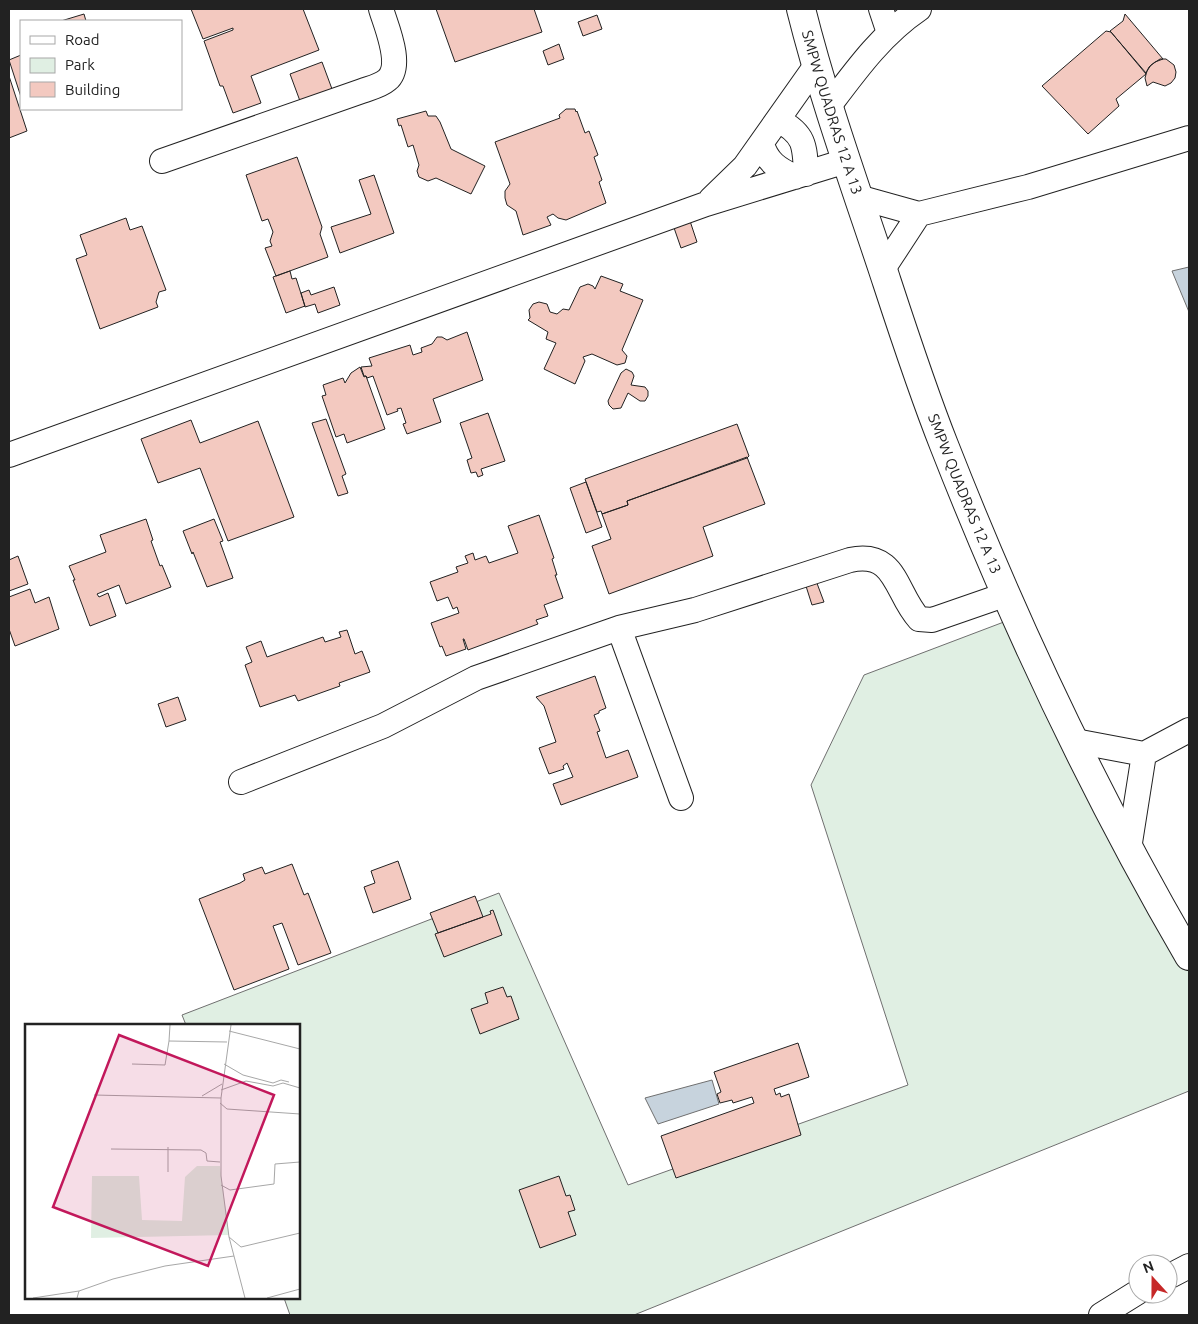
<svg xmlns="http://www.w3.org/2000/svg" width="1198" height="1324" viewBox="0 0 1198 1324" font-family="Ubuntu,sans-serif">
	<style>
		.green { fill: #e0efe3; stroke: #6f6f6f }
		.water { fill: #c7d3dd; stroke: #6f6f6f }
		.building { fill: #f3c9c0; stroke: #222 }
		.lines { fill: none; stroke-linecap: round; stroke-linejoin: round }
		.minor-casing { stroke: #222; stroke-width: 26 }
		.tertiary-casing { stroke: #222; stroke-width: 30 }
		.minor { stroke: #fff; stroke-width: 24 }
		.tertiary { stroke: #fff; stroke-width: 28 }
		.labels { text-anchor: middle; stroke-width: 4; stroke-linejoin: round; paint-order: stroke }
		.street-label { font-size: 15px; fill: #222; stroke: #fff }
		.inset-road { fill: none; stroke: #a7a7a7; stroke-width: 1 }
		.view { fill: #c2185b; fill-opacity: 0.15; stroke: #c2185b; stroke-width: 2.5 }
		.inset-edge { fill: none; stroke: #222; stroke-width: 2.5 }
	</style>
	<rect width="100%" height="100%" fill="#fff"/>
	<!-- green -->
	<path class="green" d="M1017,617l172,324v150l-555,224h-344l-6,-17h15v-273h-113l-4,-10 317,-122 129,292 280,-100 -97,-300 53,-110z"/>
	<!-- water -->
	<path class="water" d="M1189,267v45l-17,-41z
		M712,1080l7,24 -61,20 -13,-26z"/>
	<!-- building -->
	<path class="building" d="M191,9h112l16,41 -68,26 10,27 -28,10 -10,-27h-3l-16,-45 29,-11v-2l-30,11z
		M436,9h98l8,23 -87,30z
		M84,14l2,7h-25z
		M1125,14l38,45 -8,3 -6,5 -3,6 -36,-42 13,-10z
		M597,15l5,14 -19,7 -5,-14z
		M1106,31l5,1 35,42 -30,25 3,7 -31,28 -46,-48z
		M559,44l5,15 -16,6 -5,-14z
		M21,55v42l-12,-37z
		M1160,59h6l8,6 2,7 -1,6 -4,5 -6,3 -12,-4 -6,4 -2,-8 2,-7 4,-6z
		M322,62l10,27 -32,12 -10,-27z
		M9,76l18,55 -18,7z
		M566,109h9l1,3 1,-1 8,22 4,-2 9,24 -4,2 8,23 -3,2 7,21 -40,17 -8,-2 -5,-4 -6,3 4,8 -28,10 -7,-24 -9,-6 -2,-7v-7l5,-7 -15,-42 65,-24 -1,-3z
		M426,111l2,5h8l4,6 11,27 34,17 -14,28 -35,-16 -8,3 -9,-4 -2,-6 2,-6 -6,-20 -5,2 -7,-22 -2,1 -2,-7z
		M297,157l25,70 -2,7 8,23 -52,19 -11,-28 7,-2 -2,-5 3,-9 -5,-13 -6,2 -16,-46z
		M374,175l20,58 -54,20 -9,-26 40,-13 -12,-34z
		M688,215l9,27 -16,6 -9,-26z
		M126,218l4,12 12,-4 24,64 -7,2 -3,10 2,5 -58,22 -24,-70 11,-4 -7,-20z
		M290,271l2,8 4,-1 9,28 -19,7 -13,-36z
		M601,276l22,8 -3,7 23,9 -21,50 5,6 -2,7 -8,2 -25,-11 -9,3 2,4 -10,23 -31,-15 12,-26 -10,-4 2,-7 -20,-12 2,-2 -1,-8 4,-6 6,-2 8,2 3,8 7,2 6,-5 6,1 11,-23 8,-3 5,2 2,3z
		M334,287l6,18 -22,8 -3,-9 -10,3 -4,-14 8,-3 2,5z
		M467,332l16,48 -50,19 8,23 -34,12 -4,-10 3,-1 -5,-15 -4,1 1,2 -11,4 -14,-39 -6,2 -1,-2h-2l-3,-9 11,-1 -3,-8 41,-13 3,10 9,-3 -1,-4 11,-4 5,-7h5l5,3z
		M360,367l4,10 2,-1 19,53 -38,14 -3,-9 -8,3 -1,-3 -13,-38 4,-1 -3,-10 20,-7 2,5 6,-10z
		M626,369l6,3 2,4 -3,9 14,2 3,4v5l-3,5h-5l-12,-8 -7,15 -8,1 -4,-4 -1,-4 13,-28z
		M488,413l17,48 -24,8 2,6 -5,2 -2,-5 -5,1 -4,-13 5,-2 -12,-35z
		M326,419l20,55 -4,2 6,17 -10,3 -26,-73z
		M191,420l9,23 58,-22 36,96 -66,24 -28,-73 -42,15 -17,-44z
		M737,424l12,32 -2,2 -120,43 1,4 -26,9 -1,-3 -4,1 -12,-33z
		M747,457l18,47 -62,23 10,29 -104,38 -17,-48 19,-7 -9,-25 26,-9 -1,-4z
		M586,482l16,45 -16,6 -16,-45z
		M539,515l15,43 -2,1 5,16h-2l8,23 -19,7 4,11 -12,4 2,4 -70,26 -4,-11h-1l3,10 -20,7 -4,-10 -2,1 -9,-24 28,-10 -2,-6 -4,2 -5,-12 -11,4 -7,-19 28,-10 -2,-5 12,-4 -3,-7 8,-3 2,7 11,-4 3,7 29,-10 -10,-27z
		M146,519l7,21 -2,1 9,25 2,-1 9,22 -45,17 -7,-19 -22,9 2,3 9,-4 8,23 -26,10 -17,-46h2l-6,-14 37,-14 -6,-17z
		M214,519l9,22 -3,1 13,36 -26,9 -14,-35 -1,2 -9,-23z
		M18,556l10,28 -19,7v-31z
		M815,578l9,24 -12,3 -7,-22z
		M30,589l5,14 14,-6 10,32 -44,17 -6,-17v-32z
		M347,630l8,24 7,-3 8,21 -31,11 1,3 -42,15 -3,-6 -35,12 -15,-42 7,-3 -6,-15 15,-6 6,16 56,-20 2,5 16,-5 -2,-5z
		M595,676l11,32 -7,3v2l-5,2 6,16 -3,1 9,26 22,-8 10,27 -77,28 -8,-21 20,-7 -6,-14 -4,3 1,3 -15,5 -10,-26 17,-6 -12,-36 -8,-9z
		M178,697l8,23 -20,7 -8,-23z
		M398,861l13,38 -38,14 -9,-26 11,-4 -4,-12z
		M292,864l12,31 4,-2 23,60 -33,12 -16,-42 -9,3 16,43 -55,21 -35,-91 41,-16 5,-3 -2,-6 19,-7 3,7z
		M475,896l8,21 -45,16 -8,-20z
		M493,910l9,25 -58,22 -9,-23 56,-20 -1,-3z
		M503,987l4,10 4,-1 8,23 -39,15 -9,-25 17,-6 -3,-10z
		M798,1043l11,34 -35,12 2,6 4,-2 1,4 8,-3 12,41 -125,43 -15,-42 93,-33 -2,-6 -19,6 -1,-3 -12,3 -3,-9 4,-2 -7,-20z
		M559,1176l7,20 4,-1 5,15 -7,2 8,23 -36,13 -21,-58z"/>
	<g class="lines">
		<defs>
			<path id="minor" d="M881,9l8,24
				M829,106c27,-36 53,-72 90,-97
				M778,120c27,14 27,26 28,54
				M762,144c5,18 16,25 33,33
				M162,161l200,-70c8,-3 18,-5 25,-11 17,-14 -1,-54 -6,-71
				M858,197l61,17 109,-27 161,-49
				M711,199l34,-33 72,-102
				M883,269l36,-55
				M9,455l697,-251 140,-43
				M619,628l62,170
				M1075,741l69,13 45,-24
				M241,782l142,-56 93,-48 143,-50 76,-18 155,-50c47,-10 45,33 69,59l13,1 75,-26
				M1129,849l15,-95
				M1168,1277l21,-11
				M1101,1315l37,-23"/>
			<g id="tertiary">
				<path id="s1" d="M801,9c22,88 53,174 82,261 19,58 38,117 61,175 69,176 150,348 245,511"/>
			</g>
		</defs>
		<!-- minor casing -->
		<use href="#minor" class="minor-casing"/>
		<!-- tertiary casing -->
		<use href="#tertiary" class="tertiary-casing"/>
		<!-- minor -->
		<use href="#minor" class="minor"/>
		<!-- tertiary -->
		<use href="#tertiary" class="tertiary"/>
	</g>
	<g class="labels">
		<!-- street labels -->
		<g class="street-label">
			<text dy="5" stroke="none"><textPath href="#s1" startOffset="108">SMPW QUADRAS 12 A 13</textPath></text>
			<text dy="5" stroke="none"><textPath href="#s1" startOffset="512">SMPW QUADRAS 12 A 13</textPath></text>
		</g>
	</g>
	<!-- overview -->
	<g transform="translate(25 1024)">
		<rect width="275" height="275" fill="#fff"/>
		<path d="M172,142h23l9,69 -138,3 1,-62h47l3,44 40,1 3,-44z" fill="#e0efe3"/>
		<path class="inset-road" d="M206,1l-10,73v78l8,61 16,61M204,7l71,18M144,17l1,-16M107,40l33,1 4,-24 58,1M199,40l19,11 30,8 8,-3 8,2M196,66l25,-9 27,5 10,-3 17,5M69,71l127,3M177,72l20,-12M195,79l7,6 73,5M86,125l90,1 5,3 1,8 13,1M143,148v-25M196,161l9,5 44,-6 1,-20 25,-2M204,213l12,10M216,223l59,-14M8,274l46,-7M52,274l2,-7 34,-12 52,-13 69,-10M242,274l33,-9"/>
		<path class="view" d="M94,11l155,60 -66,171 -155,-59z"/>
		<rect width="275" height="275" class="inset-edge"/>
	</g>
	<!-- border -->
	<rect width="1198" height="1324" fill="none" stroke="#222222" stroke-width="20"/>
	<!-- legend -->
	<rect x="20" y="20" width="162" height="90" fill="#ffffff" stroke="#a7a7a7"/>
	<rect x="30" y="36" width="25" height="8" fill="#ffffff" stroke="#a7a7a7"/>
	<text x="65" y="45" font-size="15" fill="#222222">Road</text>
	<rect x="30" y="58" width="25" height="15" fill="#e0efe3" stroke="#a7a7a7"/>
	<text x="65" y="70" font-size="15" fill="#222222">Park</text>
	<rect x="30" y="82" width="25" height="15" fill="#f3c9c0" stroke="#a7a7a7"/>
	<text x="65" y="95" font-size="15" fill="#222222">Building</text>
	<!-- north arrow -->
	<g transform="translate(1153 1279) rotate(339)"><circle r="24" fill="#ffffff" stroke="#a7a7a7"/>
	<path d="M0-4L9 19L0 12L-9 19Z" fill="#c62828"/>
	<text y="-8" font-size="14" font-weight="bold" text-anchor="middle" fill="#222222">N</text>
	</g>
</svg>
